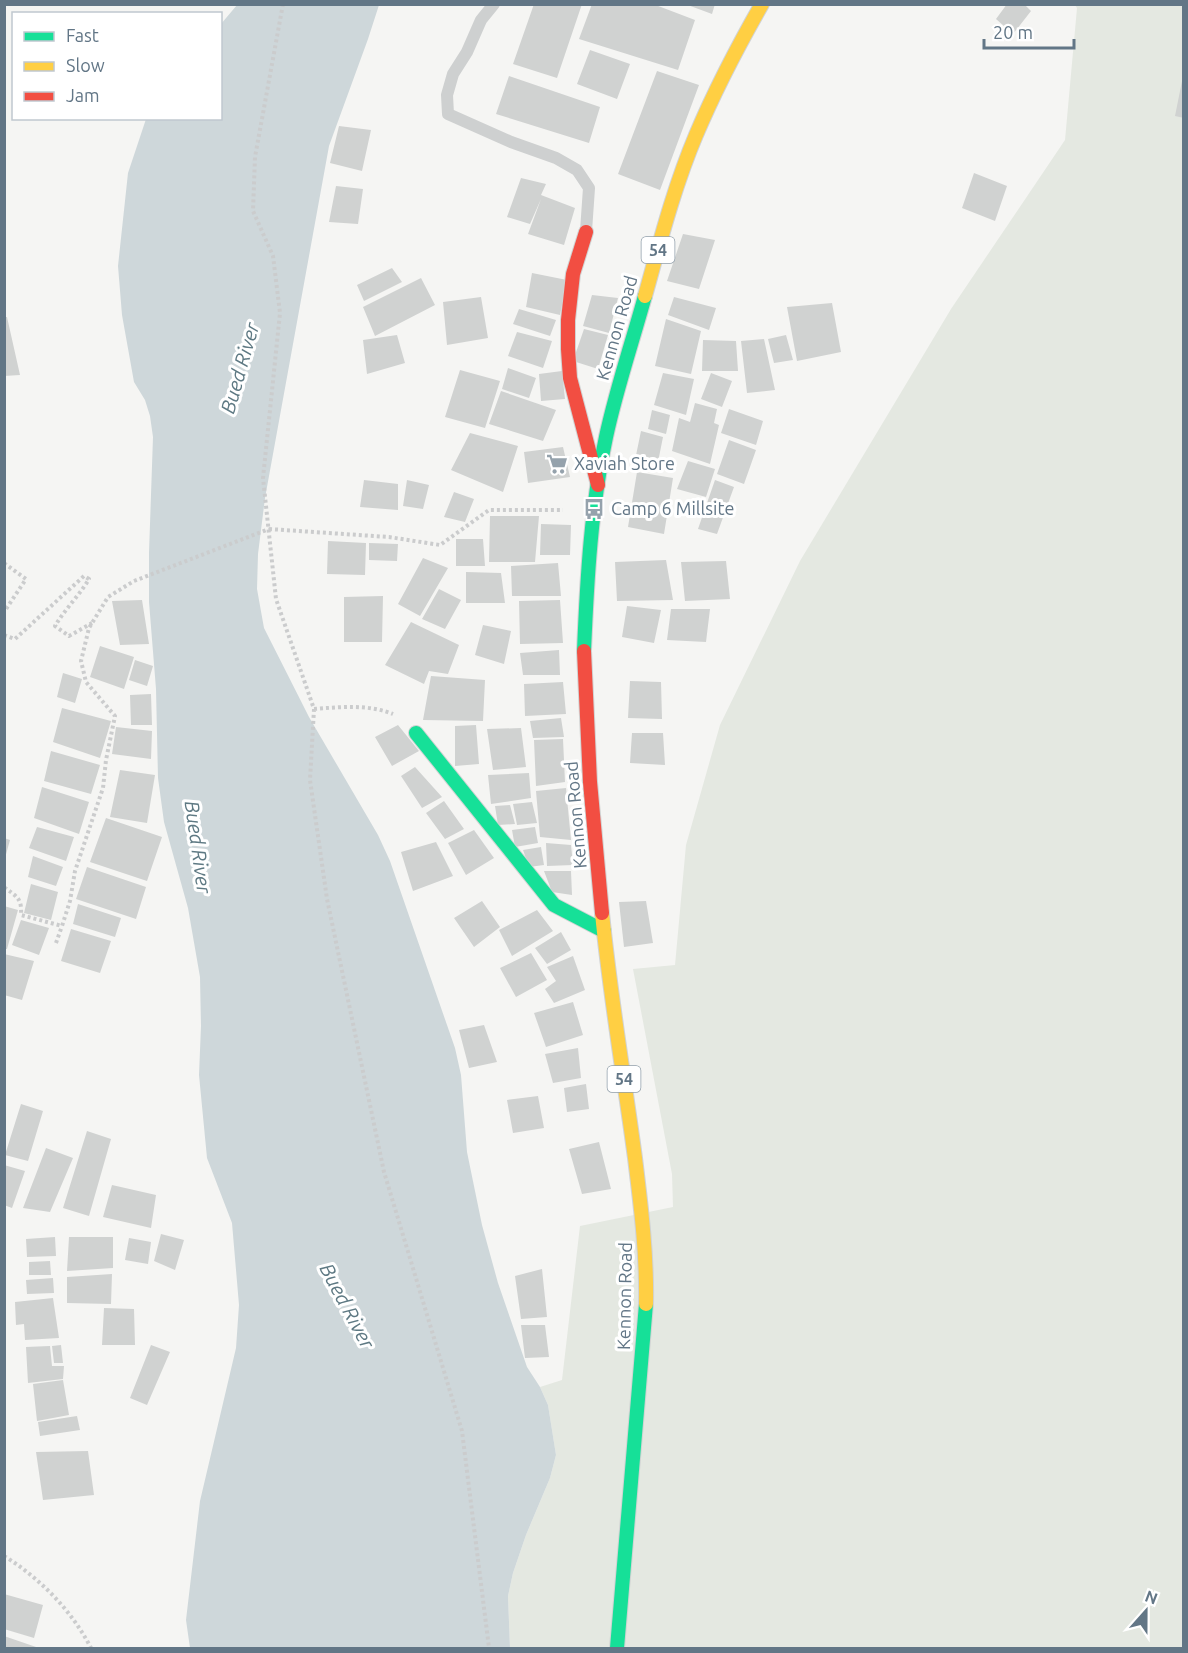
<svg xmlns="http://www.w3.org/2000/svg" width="1188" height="1653" viewBox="0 0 1188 1653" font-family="Ubuntu,sans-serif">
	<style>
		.green { fill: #e4e8e1 }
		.water { fill: #ced7da }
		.building { fill: #d0d2d1 }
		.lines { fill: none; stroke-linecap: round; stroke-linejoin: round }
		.fast-casing { stroke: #d1d3d3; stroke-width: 16 }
		.slow-casing { stroke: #d1d3d3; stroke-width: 16 }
		.jam-casing { stroke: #d1d3d3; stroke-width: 16 }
		.path { stroke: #cbcccd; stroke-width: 4; stroke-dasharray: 3 3; stroke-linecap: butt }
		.lane { stroke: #ced0d0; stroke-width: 12 }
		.fast { stroke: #16e098; stroke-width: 14 }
		.slow { stroke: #ffcf43; stroke-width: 14 }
		.jam { stroke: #f24e42; stroke-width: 14 }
		.path-bridge { stroke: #cbcccd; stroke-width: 4; stroke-dasharray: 3 3; stroke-linecap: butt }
		.labels { text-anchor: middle; stroke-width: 6; stroke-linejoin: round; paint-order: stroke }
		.shield { fill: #fff; stroke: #919faa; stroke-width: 1.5 }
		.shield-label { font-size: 16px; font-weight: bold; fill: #627686 }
		.street-label { font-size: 18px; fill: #627686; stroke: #fff }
		.poi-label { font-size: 18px; fill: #627686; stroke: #fff; text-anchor: start }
		.water-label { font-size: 20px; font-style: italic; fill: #5e7983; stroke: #fff }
	</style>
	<rect width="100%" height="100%" fill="#f5f5f3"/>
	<!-- green -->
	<path class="green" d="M1075,5h108v1643h-673l-2,-52 5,-23 13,-38 24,-57 6,-23 -8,-50 -8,-18 22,-7 18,-154 93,-19 -1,-33 -39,-205 42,-4 11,-120 34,-120 80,-164 151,-252 114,-169 12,-132z"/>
	<!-- water -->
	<path class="water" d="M237,5h142l-11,34 -39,107 -64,352 -7,56 -1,35 7,39 45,89 69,118 12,26 65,187 6,27 6,77 15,73 16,58 29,84 13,20 8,18 8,50 -6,23 -24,57 -13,38 -5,23 2,52h-320l-4,-28 14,-119 36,-153 3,-43 -7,-82 -25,-65 -8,-83 2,-49 -1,-49 -12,-69 -24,-86 -6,-44 -2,-89 -7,-87v-49l4,-116 -3,-21 -5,-16 -11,-18 -12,-67 -4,-49 10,-93 18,-54 74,-1 1,-94z"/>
	<!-- building -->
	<path class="building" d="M534,4h48l-25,74 -44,-14z
		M592,4h61l42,16 -17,50 -99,-31z
		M685,4h30l-3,10z
		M1007,4h17l7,7 -18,23 -17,-15z
		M590,50l40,14 -13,35 -40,-15z
		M657,71l42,14 -39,105 -42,-16z
		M509,76l91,31 -11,36 -93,-29z
		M1182,81h2v37l-9,-2z
		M339,126l32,4 -9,41 -32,-8z
		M974,173l33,13 -12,35 -33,-13z
		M521,178l25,6 -5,11 34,13 -11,37 -36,-11 13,-35 -11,25 -23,-7z
		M336,186l27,3 -5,35 -29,-2z
		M683,234l32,6 -16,49 -32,-8z
		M392,268l10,14 -38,19 -7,-16z
		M532,273l35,7 -7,35 -34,-8z
		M421,278l14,27 -60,31 -12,-29z
		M592,295l26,3 -9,35 -26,-7z
		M481,297l7,41 -41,7 -4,-43z
		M674,297l42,11 -7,22 -41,-15z
		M832,303l9,49 -44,9 -10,-54z
		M519,309l37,11 -6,16 -37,-12z
		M4,317h3l13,58 -16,1z
		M666,319l35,12 -10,43 -36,-8z
		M584,329l24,6 -10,34 -25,-8z
		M517,332l35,9 -9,27 -35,-12z
		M397,335l8,28 -38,11 -4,-34z
		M786,335l7,25 -19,3 -6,-24z
		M764,339l11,51 -28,3 -6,-52z
		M703,340l33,1 2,30h-36z
		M508,368l28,10 -7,20 -27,-9z
		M460,370l40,11 -15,47 -40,-11z
		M562,371l3,28 -24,2 -2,-27z
		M663,373l31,6 -8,36 -32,-10z
		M711,373l21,8 -10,26 -21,-8z
		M501,391l55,19 -13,31 -54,-17z
		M695,403l22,6 -3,14 5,2 -9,39 -38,-13 7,-33 11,4z
		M729,409l34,12 -7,24 -35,-12z
		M652,410l18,5 -4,19 -18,-5z
		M641,431l22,6 -7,35 -22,-7z
		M470,433l48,13 -15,46 -52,-22z
		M729,440l27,10 -12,34 -27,-10z
		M563,447l7,30 -42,6 -4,-31z
		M688,461l27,8 -9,28 -29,-8z
		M637,472l36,6 -9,56 -36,-7z
		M364,480l34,4v26l-38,-3z
		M407,480l22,5 -6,24 -20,-3z
		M715,480l19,7 -17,47 -19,-5z
		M454,492l20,7 -9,23 -21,-5z
		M490,516h49l-4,46h-46z
		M541,524l30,1 -1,30h-30z
		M456,539h27l2,27h-29z
		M328,541l38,2 -1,32 -38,-1z
		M369,543l29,1 -1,17 -28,-1z
		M423,558l25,10 -28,48 -22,-12z
		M666,560l7,40 -56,1 -2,-39z
		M726,561l4,38 -45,2 -4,-39z
		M558,563l3,33h-49l-1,-30z
		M466,572l35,1 4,30h-39z
		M439,589l22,11 -16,29 -23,-10z
		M383,596l-1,46h-38v-45z
		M142,600l7,44 -29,1 -8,-44z
		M560,600l3,43 -43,1 -1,-43z
		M627,606l34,4 -7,33 -32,-6z
		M671,609h39l-4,33 -39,-2z
		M411,622l48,23 -11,29 -19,-3 -5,13 -39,-19z
		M483,625l28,6 -7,33 -29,-9z
		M100,646l34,11 -10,32 -34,-12z
		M559,650l1,25h-37l-3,-22z
		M135,660l18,6 -6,20 -18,-6z
		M63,673l19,6 -7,24 -18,-6z
		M431,676l54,4 -2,41 -60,-1z
		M630,681l31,1 1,37 -34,-1z
		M563,682l3,32 -41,2 -1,-32z
		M151,694l1,31h-21l-1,-30z
		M62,708l49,13 -11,37 -47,-16z
		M561,718l3,19 -31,1 -3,-17z
		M398,725l21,26 -27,15 -17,-29z
		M476,725l3,39 -24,2v-40z
		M116,727l36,4 -1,28 -39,-5z
		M521,728l5,39 -33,3 -6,-41z
		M632,733h31l2,32 -35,-2z
		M563,739l2,43 -29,4 -2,-46z
		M51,751l49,14 -9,29 -47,-13z
		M415,767l27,30 -20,11 -21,-32z
		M120,770l35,5 -8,48 -37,-6z
		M529,773l2,25 -40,6 -3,-29z
		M42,787l47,15 -10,32 -45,-16z
		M566,788l5,52 -31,-3 -4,-46z
		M444,801l20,28 -19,10 -19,-26z
		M532,802l5,21 -20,2 -4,-21z
		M510,805l5,19 -17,1 -3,-19z
		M106,818l56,19 -15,44 -57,-19z
		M37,827l37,10 -8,24 -37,-13z
		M535,827l3,16 -23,4 -3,-17z
		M474,830l20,28 -28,17 -18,-32z
		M4,838l6,2 -5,18h-1z
		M436,842l17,34 -40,15 -12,-39z
		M546,843l25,2 2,20 -26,1z
		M541,847l3,18 -15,2 -6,-17z
		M33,856l30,11 -7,19 -28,-9z
		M87,867l59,20 -10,32 -60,-20z
		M544,871h27l1,24 -20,-3z
		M31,884l27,8 -7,28 -27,-7z
		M482,901l18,26 -26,20 -20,-29z
		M646,901l7,42 -29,4 -5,-45z
		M78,904l43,14 -6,19 -42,-13z
		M4,906l14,4 -11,39h-3z
		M537,910l16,21 -41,25 -13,-26z
		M21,920l28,8 -10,27 -27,-10z
		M71,929l40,12 -11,32 -39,-12z
		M561,932l10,18 -24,14 -12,-16z
		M531,953l16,27 -31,17 -16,-29z
		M4,954l30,7 -12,39 -18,-5z
		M573,956l12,34 -31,13 -9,-14 11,-8 -9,-14z
		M573,1002l10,33 -37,12 -12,-34z
		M484,1025l13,37 -28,6 -10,-38z
		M578,1048l3,30 -28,5 -8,-29z
		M586,1084l3,25 -22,3 -3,-24z
		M538,1096l6,32 -31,5 -6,-33z
		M21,1104l22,7 -15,50 -23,-6z
		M87,1131l24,8 -22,77 -26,-8z
		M599,1142l12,47 -29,5 -13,-45z
		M46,1148l27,10 -23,54 -27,-4z
		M4,1165l21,6 -13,37 -8,-3z
		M112,1185l44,10 -5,33 -48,-11z
		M161,1234l23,6 -9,30 -21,-9z
		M55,1237l1,19 -29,1 -1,-18z
		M69,1237h44v31l-46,3z
		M129,1238l22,4 -3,22 -23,-4z
		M50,1261l1,14h-22v-13z
		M542,1269l5,48 -26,2 -6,-43z
		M112,1274l-1,30 -44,-1v-26z
		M53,1278l1,15 -27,1 -1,-14z
		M53,1298l6,40 -34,2 -1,-16 -8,1 -1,-23z
		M104,1308l30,1 1,36h-33z
		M521,1325h24l4,32 -24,1z
		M61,1345l2,18h-9l-2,-17z
		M151,1345l19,7 -23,53 -17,-7z
		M50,1346l2,20h12l-1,13 -35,4 -2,-36z
		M63,1380l6,35 -32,6 -4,-37z
		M77,1416l3,14 -40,6 -2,-14z
		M88,1451l6,44 -51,5 -7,-48z
		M4,1594l39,11 -9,33 -30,-9z
		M4,1636l35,12h-35z"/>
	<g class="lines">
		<defs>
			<path id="fast" d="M584,651c3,-72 7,-144 22,-214 10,-47 26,-94 39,-141
				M416,733l138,172 50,26
				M617,1648l29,-344"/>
			<path id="slow" d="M645,296c15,-54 29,-109 51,-161 19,-45 42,-89 66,-131
				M602,913c8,82 22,163 33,245 6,49 12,97 11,146"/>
			<path id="jam" d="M586,232l-13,42 -5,46v29l2,29 28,107
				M584,651l6,131 12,131"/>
		</defs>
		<!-- fast casing -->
		<use href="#fast" class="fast-casing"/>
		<!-- slow casing -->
		<use href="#slow" class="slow-casing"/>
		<!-- jam casing -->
		<use href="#jam" class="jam-casing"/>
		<!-- path -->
		<path class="path" d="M283,4l-28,153 -2,54 20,45 7,57 -17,165 13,121 38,110 -4,71 17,119 57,273 78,259 27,217
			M269,529l120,8 51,8 49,-35h74
			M4,563l22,16 -22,33
			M4,635l11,4 69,-63 5,3c-10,17 -24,30 -34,47l14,10 23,-13
			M314,709c27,-2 54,-5 79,5
			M4,887c13,10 18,11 17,28l41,11 8,-25 5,-30 28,-83 3,-28 9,-44 -29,-34 -5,-21 8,-33 19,-31 26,-16
			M56,943l6,-17
			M4,1556c36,22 68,55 87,92"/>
		<!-- lane -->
		<path class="lane" d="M494,4l-13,16 -14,32 -14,22 -6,21 1,19 63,28 45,16 21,12 12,18 -3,43"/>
		<!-- fast -->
		<use href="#fast" class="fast"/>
		<!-- slow -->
		<use href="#slow" class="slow"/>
		<!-- jam -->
		<use href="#jam" class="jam"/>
		<!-- path-bridge -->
		<path class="path-bridge" d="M134,581l135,-52"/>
	</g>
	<!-- icons -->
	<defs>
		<symbol id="supermarket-bare" viewBox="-9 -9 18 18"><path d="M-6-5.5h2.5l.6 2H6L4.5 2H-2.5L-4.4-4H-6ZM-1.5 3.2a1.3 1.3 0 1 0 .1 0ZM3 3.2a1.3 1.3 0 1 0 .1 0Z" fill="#95a2ac" stroke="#fff" stroke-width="2.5" paint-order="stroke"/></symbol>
		<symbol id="bus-bare" viewBox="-9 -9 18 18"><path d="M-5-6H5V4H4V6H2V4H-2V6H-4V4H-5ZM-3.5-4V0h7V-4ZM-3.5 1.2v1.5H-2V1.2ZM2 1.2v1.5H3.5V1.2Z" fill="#95a2ac" stroke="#fff" stroke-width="2.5" paint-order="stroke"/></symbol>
	</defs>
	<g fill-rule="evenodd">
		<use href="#supermarket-bare" x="542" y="449" width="30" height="30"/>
		<use href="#bus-bare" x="579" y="494" width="30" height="30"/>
	</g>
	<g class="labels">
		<!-- shield labels -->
		<g class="shield">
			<rect x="641.5" y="237" width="33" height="26" rx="4.5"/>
			<rect x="607.5" y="1066" width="33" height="26" rx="4.5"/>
		</g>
		<g class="shield-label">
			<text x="658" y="256">54</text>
			<text x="624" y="1085">54</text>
		</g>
		<!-- street labels -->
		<g class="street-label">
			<text transform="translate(617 328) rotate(-74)" y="6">Kennon Road</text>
			<text transform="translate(576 815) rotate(-95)" y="6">Kennon Road</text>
			<text transform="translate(625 1296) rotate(-89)" y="6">Kennon Road</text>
		</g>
		<!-- poi labels -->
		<g class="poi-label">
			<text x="574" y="470">Xaviah Store</text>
			<text x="611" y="515">Camp 6 Millsite</text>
		</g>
		<!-- water labels -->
		<g class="water-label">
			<text transform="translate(240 368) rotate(-74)" y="7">Bued River</text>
			<text transform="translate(198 847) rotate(82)" y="7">Bued River</text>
			<text transform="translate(347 1306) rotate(62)" y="7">Bued River</text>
		</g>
	</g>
	<!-- border -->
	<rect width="1188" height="1653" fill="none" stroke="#627686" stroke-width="12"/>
	<!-- legend -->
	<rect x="12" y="12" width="210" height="108" fill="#ffffff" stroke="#c0c8cf" stroke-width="1.5"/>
	<rect x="24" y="32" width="30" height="9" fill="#16e098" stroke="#c0c8cf" stroke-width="1.5"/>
	<text x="66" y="42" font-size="18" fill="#627686">Fast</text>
	<rect x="24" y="62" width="30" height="9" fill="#ffcf43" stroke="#c0c8cf" stroke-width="1.5"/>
	<text x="66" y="72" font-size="18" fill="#627686">Slow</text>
	<rect x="24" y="92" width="30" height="9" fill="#f24e42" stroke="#c0c8cf" stroke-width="1.5"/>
	<text x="66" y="102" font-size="18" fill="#627686">Jam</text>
	<!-- north arrow -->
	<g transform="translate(1146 1611) rotate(21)" stroke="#ffffff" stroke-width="4.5" paint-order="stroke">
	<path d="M0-4.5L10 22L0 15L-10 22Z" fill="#627686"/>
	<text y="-9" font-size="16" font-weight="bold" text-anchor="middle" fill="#627686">N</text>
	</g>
	<!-- scale -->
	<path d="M984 39v9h90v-9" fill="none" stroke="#627686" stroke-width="3"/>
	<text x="993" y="39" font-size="18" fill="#627686" stroke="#ffffff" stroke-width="4.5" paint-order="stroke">20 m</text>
</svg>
